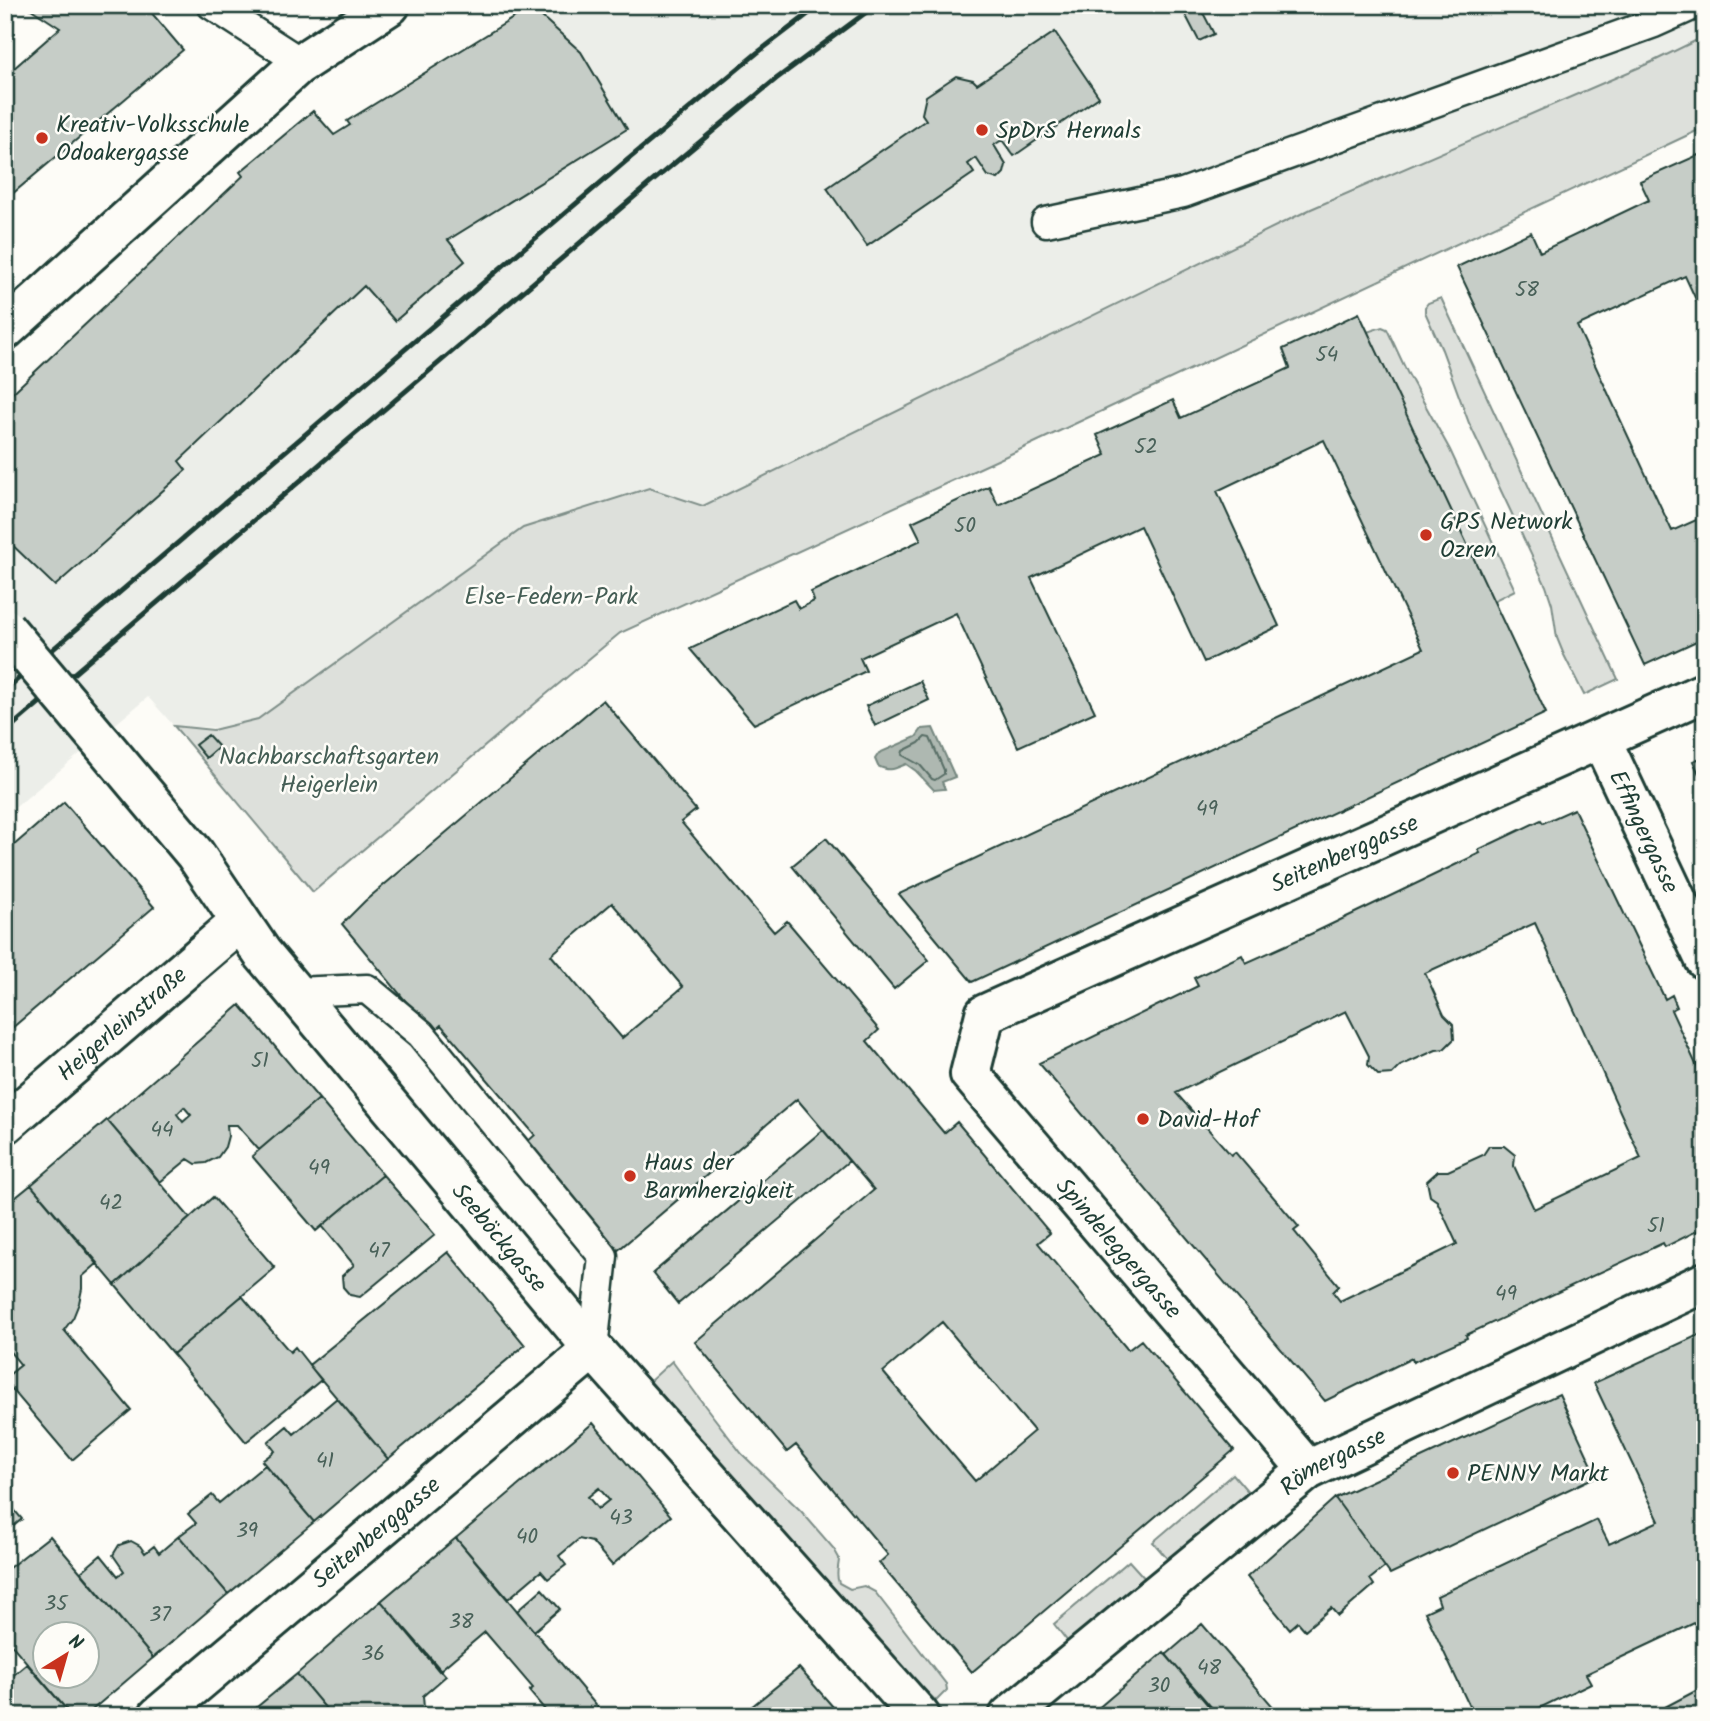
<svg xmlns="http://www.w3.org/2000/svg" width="1710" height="1721" viewBox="0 0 1710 1721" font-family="Kalam,sans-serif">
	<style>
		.built { fill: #eceee9 }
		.green { fill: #dde0db; stroke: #7e8e88; stroke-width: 2 }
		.water { fill: #aeb8b1; stroke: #75877f; stroke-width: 2 }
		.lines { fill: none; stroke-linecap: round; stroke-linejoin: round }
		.shore { stroke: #586e66; stroke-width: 2 }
		.building { fill: #c6cdc7; stroke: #1f3d34; stroke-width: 2; fill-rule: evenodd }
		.lane-casing { stroke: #1f3d34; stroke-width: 33 }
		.street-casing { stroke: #1f3d34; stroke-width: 44 }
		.lane { stroke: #fdfcf7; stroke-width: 28 }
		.street { stroke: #fdfcf7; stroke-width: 38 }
		.rail { stroke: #1f3d34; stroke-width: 5 }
		.street-bridge-casing { stroke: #1f3d34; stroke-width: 44; stroke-linecap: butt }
		.street-bridge { stroke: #fdfcf7; stroke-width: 38 }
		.poi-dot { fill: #c8321e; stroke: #fdfcf7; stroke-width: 2.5 }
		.labels { text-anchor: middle; stroke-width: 5; stroke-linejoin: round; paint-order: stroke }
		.number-label { font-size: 21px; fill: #496159 }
		.poi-label { font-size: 24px; fill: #1f3d34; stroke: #fdfcf7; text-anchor: start }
		.park-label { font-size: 24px; fill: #455e55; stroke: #fdfcf7 }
		.street-label { font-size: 24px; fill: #1f3d34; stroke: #fdfcf7 }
	</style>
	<rect width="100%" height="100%" fill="#fdfcf7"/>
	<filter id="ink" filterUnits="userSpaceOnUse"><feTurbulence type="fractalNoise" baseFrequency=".0143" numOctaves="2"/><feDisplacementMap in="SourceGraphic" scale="14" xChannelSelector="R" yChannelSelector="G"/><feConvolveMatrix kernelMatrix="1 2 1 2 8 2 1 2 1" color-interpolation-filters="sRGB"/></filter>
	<g filter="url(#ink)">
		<!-- built -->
		<path class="built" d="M534,5h1171v31l-51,25 -343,148 -608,297 -54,-18 -126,40 -265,191 -34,9 -50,-2 -26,-29 -143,119v-416l238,-224 -3,-4 73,-61 22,24 14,-10 -2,-4z"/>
		<!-- green -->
		<path class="green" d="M1705,36v91l-688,324 -397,182 -83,69 -224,190 -139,-166 39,4 45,-11 265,-191 126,-40 54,18 608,-297 343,-148z
			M1441,298l177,381 -34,16 -20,-40 -7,-17 -5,-34 -6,-18 -77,-163 -27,-73 -17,-38v-5l3,-4z
			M1382,327l5,2 20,43 43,78 65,140 -22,11 -126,-269z
			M672,1361l33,45 37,48 59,57 33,38 5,9c0,9 -4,16 0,25l11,6 14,-3 11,6 71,92 1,6 -11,11 -63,-63 -223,-257z
			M1233,1474l17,20 -79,69 -18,-21z
			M1129,1561l19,21 -76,65 -18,-23z"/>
		<!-- water -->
		<path class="water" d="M933,728l22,49 -13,5 3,7 -11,1 -18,-19 -10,-7c-12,5 -16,8 -28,2l-3,-7 4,-6 37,-16 6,-8z"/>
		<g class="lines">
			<!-- shore -->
			<path class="shore" d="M925,737l5,1 14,32v4l-9,6 -3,-1 -12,-14 -18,-10 1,-4 16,-8z"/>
		</g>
		<!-- building -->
		<path class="building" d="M25,5h120l38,45 -178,150v-124l55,-48z
			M1191,5h8l15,29 -15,7 -16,-31z
			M531,7l50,45 46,77 -179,111 17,21 -70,60 -31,-35 -185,175 7,9 -131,116 -50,-48v-138l238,-224 -3,-4 73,-61 21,24 16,-10 -3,-4z
			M1055,32l44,65 -85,59 -12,-16 -8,5 12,20 -2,8 -6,6 -10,-3 -12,-18 -8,6 6,9 -107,73 -40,-58 99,-68 -4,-6 4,-18 30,-20 17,4 4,4z
			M1705,152v167l-20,-43 -108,50 95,205 33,-15v121l-60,28 -188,-398 74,-35 9,20 109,-52 -9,-19z
			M1359,313l187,400 -574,269 -73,-88 524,-245 -99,-209 -107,51 62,135 -75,36 -64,-136 -109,52 64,134 -77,35 -62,-134 -96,45 6,13 -112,53 -64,-75 104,-49 5,9 15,-8 -3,-9 110,-52 -9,-18 77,-36 9,19 108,-50 -9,-20 76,-35 8,18 109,-50 -7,-19z
			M920,681l9,19 -54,26 -9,-20z
			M603,700l93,110 -15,12 93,110 13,-11 92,109 -12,11 77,92 13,-11 93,111 -12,10 90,107 13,-10 93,110 -262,222 -93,-109 9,-8 -92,-110 -9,7 -92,-110 179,-152 -77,-91 -180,152 -91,-108 9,-8 -94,-110 -9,8 -90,-109 23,-23zM612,903l71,84 -61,51 -71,-83zM942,1322l92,109 -59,50 -92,-109z
			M208,735l11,12 -13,11 -11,-13z
			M1705,756v31l-12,-26z
			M64,802l90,105 -149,127v-181z
			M1574,809l91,190 7,-4 5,12 -6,3 34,74v143l-40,20 -2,-4 -197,92 1,3 -54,24 -1,-4 -87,43 -286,-338 159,-77 -4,-8 48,-23 4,8 67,-30 167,-80 -2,-3 63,-30 2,3zM1535,923l106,235 -107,51 -20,-43 1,-11 -11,-9h-15l-6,9 -35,16h-10l-11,10 3,15 7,5 20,43 -117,57 -7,-9 6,-6 -45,-55 5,-4 -64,-75 -4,3 -55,-62 170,-82 23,45 -1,9 10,10 14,-1 8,-8 36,-16 8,-1 10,-10 -1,-15 -9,-9 -19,-42z
			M826,838l103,122 -35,29 -102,-123z
			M240,1005l79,94 -60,51 -22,-25h-10l1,11 -3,11 -7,10 -12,6 -10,1 -8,-5 -28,23 -53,-62zM184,1107l7,8 -8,7 -6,-8z
			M319,1099l64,76 -67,56 -64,-75z
			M107,1120l83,98 -75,67 -84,-100z
			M823,1130l26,31 -171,143 -25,-31z
			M383,1175l52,60 -75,62 -10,-2 -7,-8 -1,-11 12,-11 -32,-39z
			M31,1185l67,78 -16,14v12l-3,14 -6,15 -9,12 67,80 -59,50 -67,-79v-3l16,-13 -16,-19v-140z
			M213,1197l62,71 -102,86 -58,-69z
			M448,1252l77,93 -137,114 -79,-94z
			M242,1296l48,56 5,-5 26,33 -75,62 -73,-88z
			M1705,1332v286l-119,56 5,9 -68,33h-49l-49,-104 15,-7 -3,-9 160,-76 12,24 50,-23 -65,-138z
			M1559,1394l38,82 -207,98 -55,-76z
			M337,1398l51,61 -74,63 -52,-61 13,-10 -7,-9 19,-16 7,8z
			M593,1423l78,93 -59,49 -20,-23 -13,-3 -20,17 7,9 -18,14 -7,-8 -33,28 -52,-61zM599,1488l10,12 -11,9 -10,-12z
			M265,1465l49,57 -86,72 -49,-58 17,-13 -8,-9 24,-19 7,8z
			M1335,1498l50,69 -15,12 4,6 -36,31 -7,-8 -26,22 -7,-8 -8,7 -43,-52z
			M5,1499l17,20 -17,14z
			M50,1536l103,122 -68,58h-13l-67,-79v-66zM46,1634h42v42h-42z
			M179,1536l49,58 -75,64 -72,-86 20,-17 17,21 6,-5 -11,-16 6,-10 12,-4 9,5 5,7 9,-7 5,7z
			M456,1538l78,93 71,85h-55l-21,-25 4,-3 -48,-56 -46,39 -58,-70z
			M542,1589l18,20 -26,22 -17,-20z
			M381,1601l65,75 -23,20 1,12 -8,8h-84l-35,-42z
			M1202,1624l79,92h-62l-53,-61z
			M1164,1652l53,64h-128z
			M27,1664l45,52h-67v-34z
			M799,1668l42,48h-101z
			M297,1674l35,42h-86z
			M1705,1686v30h-57z"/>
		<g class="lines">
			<defs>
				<path id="lane" d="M212,5l90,58
					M1046,222l137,-29 471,-170 40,-18
					M294,992l73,-3 54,45 182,222 -10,93"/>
				<g id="street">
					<path d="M5,330l293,-265 92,-60"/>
					<path id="s1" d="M1601,739l104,221"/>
					<path id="s2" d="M102,743l93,111 67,99 331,396 327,367"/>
					<path id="s3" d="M5,1124l235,-202"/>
					<path id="s4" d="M1308,1470l-338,-396 15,-60 720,-322"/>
					<path id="s5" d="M158,1716l435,-367"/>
					<path id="s6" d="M1009,1716l299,-246 397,-188"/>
				</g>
			</defs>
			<!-- lane casing -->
			<use href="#lane" class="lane-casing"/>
			<!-- street casing -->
			<use href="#street" class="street-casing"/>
			<!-- lane -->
			<use href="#lane" class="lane"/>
			<!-- street -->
			<use href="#street" class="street"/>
			<!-- rail -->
			<path class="rail" d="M5,690l620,-528 132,-109 63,-48
				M5,732l643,-547 128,-106 100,-74"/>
			<defs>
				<path id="street-bridge" d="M5,628l97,115"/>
			</defs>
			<!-- street-bridge casing -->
			<use href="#street-bridge" class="street-bridge-casing"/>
			<!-- street-bridge -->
			<use href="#street-bridge" class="street-bridge"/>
		</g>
	</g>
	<!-- markers -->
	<g class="poi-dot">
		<circle cx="982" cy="130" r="7"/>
		<circle cx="42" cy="138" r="7"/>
		<circle cx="1426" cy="535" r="7"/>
		<circle cx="1143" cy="1119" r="7"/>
		<circle cx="630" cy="1176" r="7"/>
		<circle cx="1453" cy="1473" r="7"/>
	</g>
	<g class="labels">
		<!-- number labels -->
		<g class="number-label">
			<text x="1527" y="296">58</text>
			<text x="1327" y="361">54</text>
			<text x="1146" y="453">52</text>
			<text x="965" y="532">50</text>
			<text x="1207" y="815">49</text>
			<text x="260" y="1067">51</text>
			<text x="162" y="1136">44</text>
			<text x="319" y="1174">49</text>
			<text x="111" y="1209">42</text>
			<text x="1656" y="1232">51</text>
			<text x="379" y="1257">47</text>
			<text x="1506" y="1300">49</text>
			<text x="325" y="1467">41</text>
			<text x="621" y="1524">43</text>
			<text x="247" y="1537">39</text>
			<text x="527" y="1543">40</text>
			<text x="56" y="1610">35</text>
			<text x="160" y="1621">37</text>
			<text x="461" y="1628">38</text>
			<text x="373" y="1660">36</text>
			<text x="1209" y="1674">48</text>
			<text x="1159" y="1692">30</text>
		</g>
		<!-- poi labels -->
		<g class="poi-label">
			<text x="56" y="132">Kreativ-Volksschule<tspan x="56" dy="28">Odoakergasse</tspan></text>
			<text x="996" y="138">SpDrS Hernals</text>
			<text x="1440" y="529">GPS Network<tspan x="1440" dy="28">Ozren</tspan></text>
			<text x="1157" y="1127">David-Hof</text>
			<text x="644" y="1170">Haus der<tspan x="644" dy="28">Barmherzigkeit</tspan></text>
			<text x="1467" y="1481">PENNY Markt</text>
		</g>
		<!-- park labels -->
		<g class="park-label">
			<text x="551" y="604">Else-Federn-Park</text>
			<text x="329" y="764">Nachbarschaftsgarten<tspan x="329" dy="28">Heigerlein</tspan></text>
		</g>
		<!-- street labels -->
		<g class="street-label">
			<text dy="8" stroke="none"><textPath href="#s1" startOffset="102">Effingergasse</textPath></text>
			<text dy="8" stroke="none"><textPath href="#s4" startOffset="976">Seitenberggasse</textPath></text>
			<text dy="8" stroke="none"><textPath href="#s3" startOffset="154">Heigerleinstraße</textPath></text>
			<text dy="8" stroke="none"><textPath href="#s2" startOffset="635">Seeböckgasse</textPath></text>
			<text transform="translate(1119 1248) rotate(49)" y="8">Spindeleggergasse</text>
			<text dy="8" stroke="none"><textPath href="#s6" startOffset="413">Römergasse</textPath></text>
			<text dy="8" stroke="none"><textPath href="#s5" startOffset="285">Seitenberggasse</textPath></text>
		</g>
	</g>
	<!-- margin -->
	<rect width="1710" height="1721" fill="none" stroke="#fdfcf7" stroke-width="28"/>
	<rect x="14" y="14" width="1682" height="1693" fill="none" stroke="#1f3d34" stroke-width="2.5" filter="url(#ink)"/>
	<!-- north arrow -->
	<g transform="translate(66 1655) rotate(37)"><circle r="33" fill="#fdfcf7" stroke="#a4b0a9" stroke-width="2"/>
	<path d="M0-5L12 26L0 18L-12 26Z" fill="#c8321e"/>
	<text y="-10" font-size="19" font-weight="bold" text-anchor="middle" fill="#1f3d34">N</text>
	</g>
</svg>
